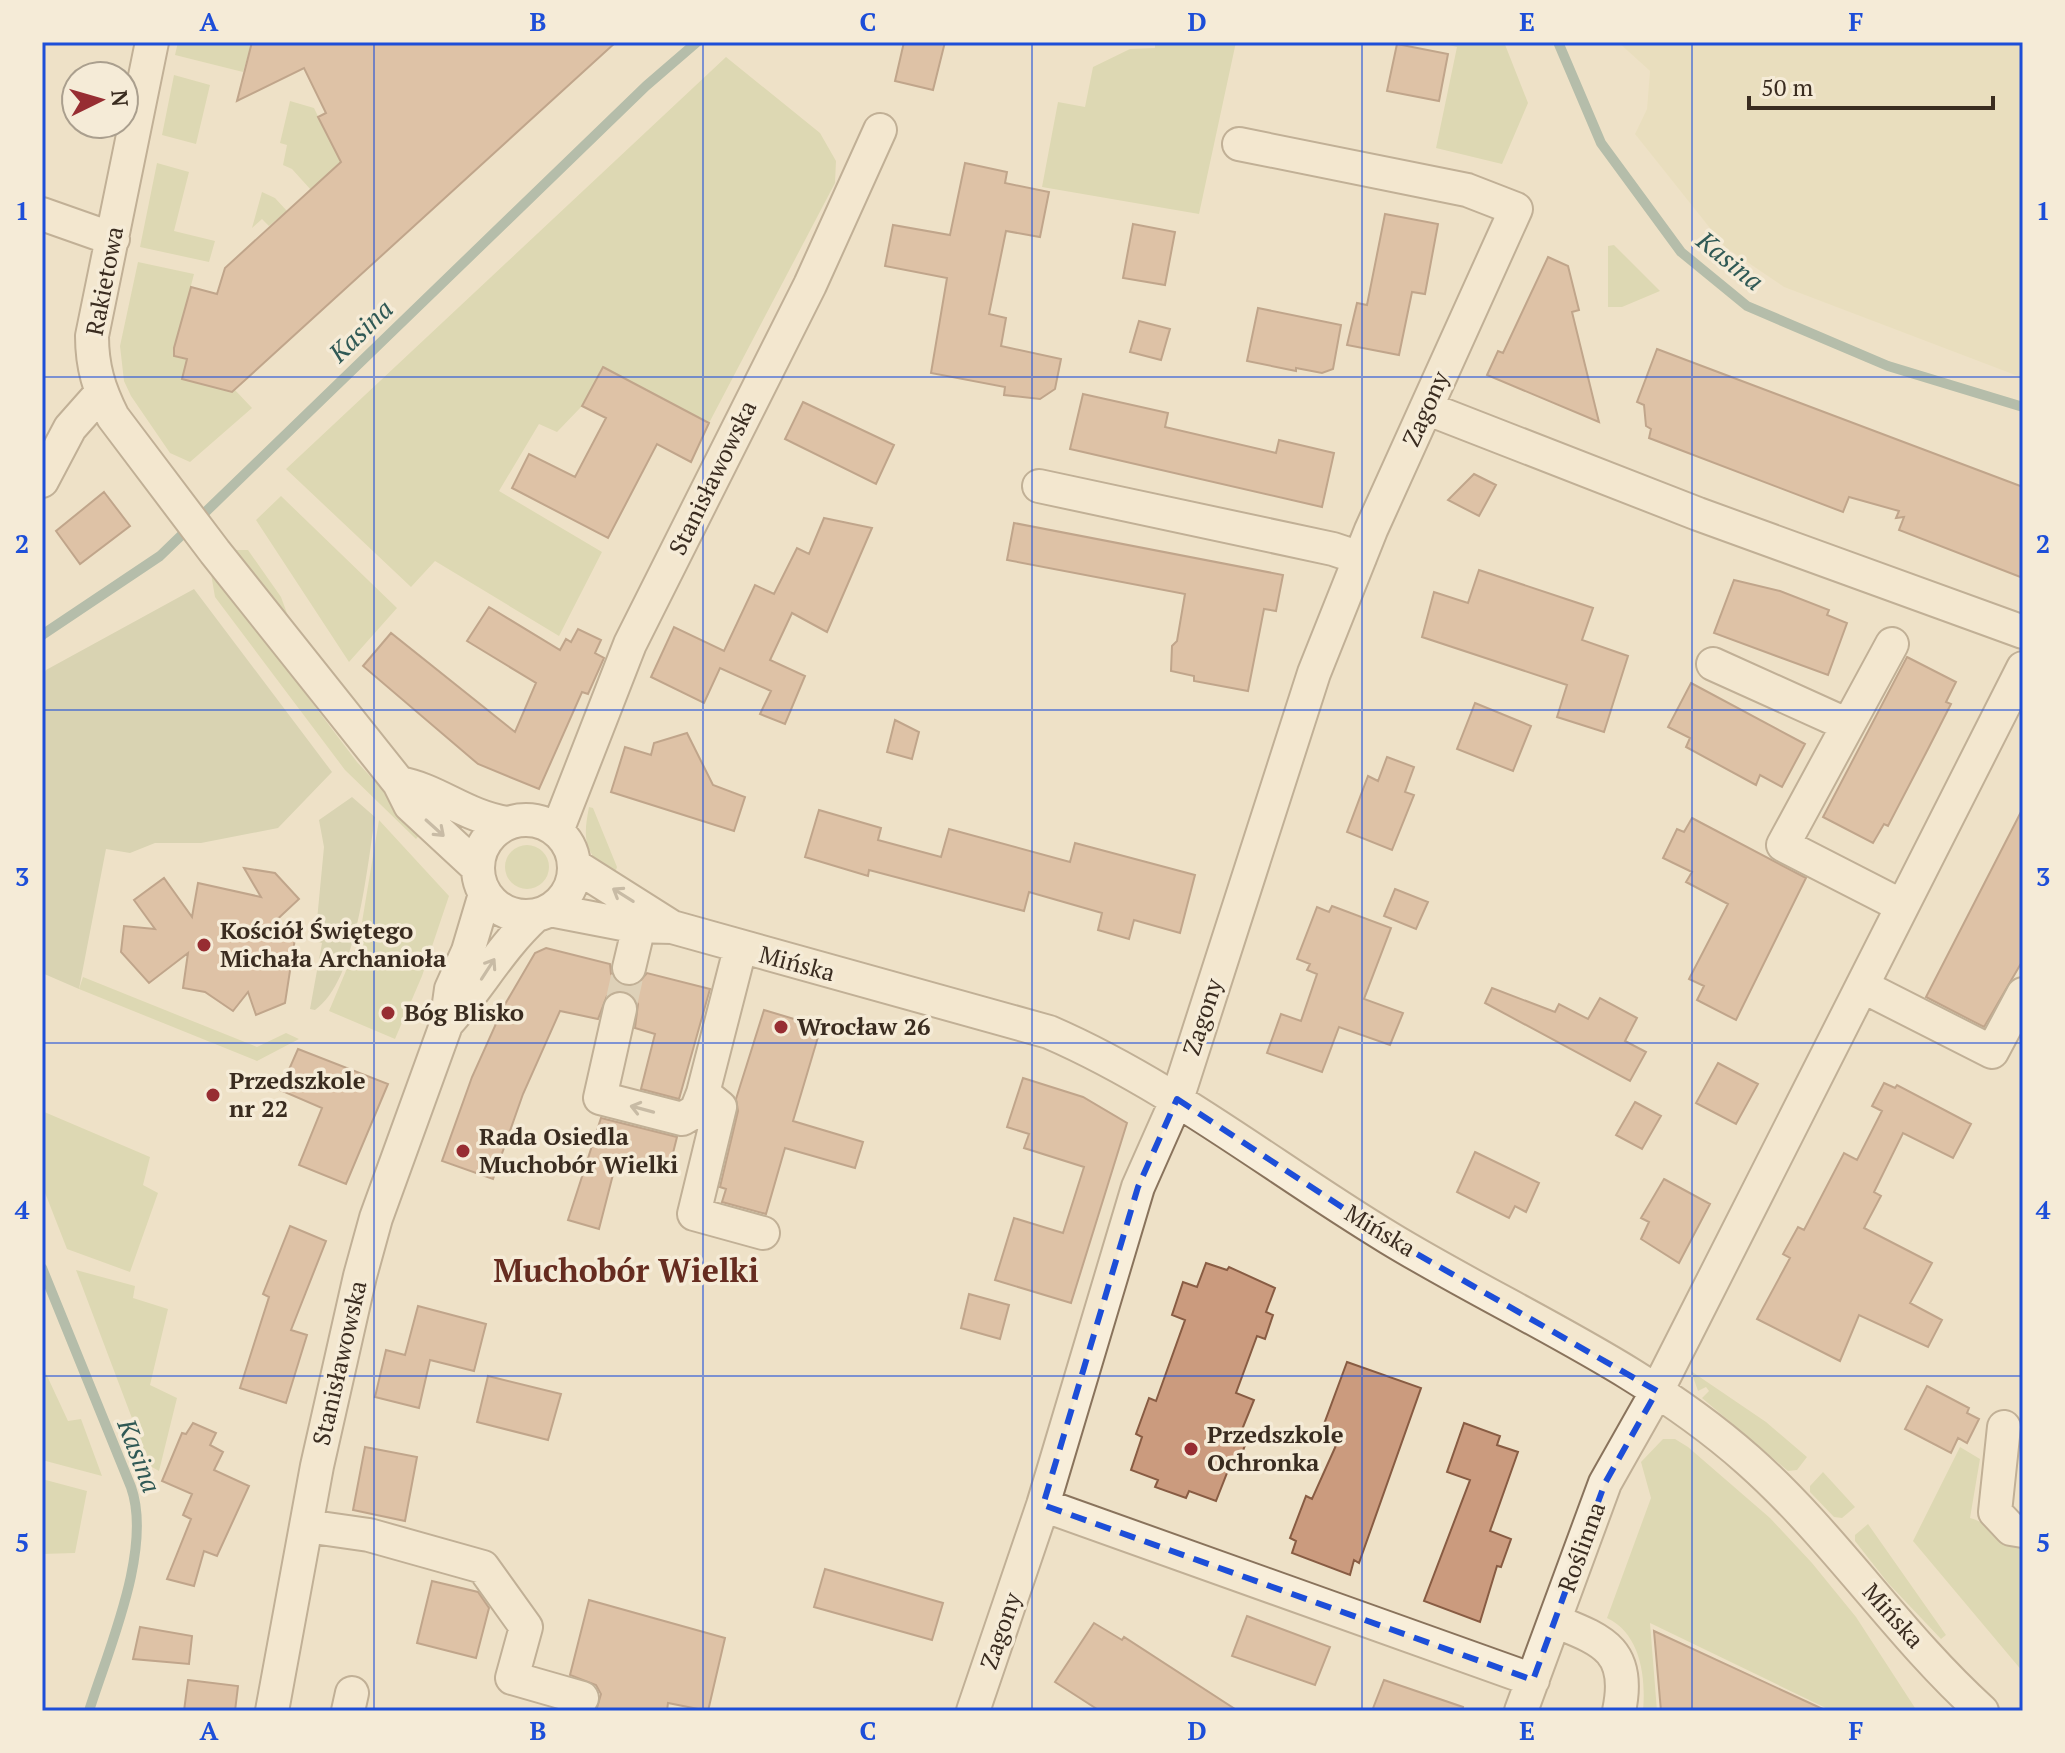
<svg xmlns="http://www.w3.org/2000/svg" width="2065" height="1753" viewBox="0 0 2065 1753" font-family="'PT Serif',serif">
	<style>
		.farmland { fill: #e3dab4 }
		.green { fill: #c8cc9b }
		.cemetery { fill: #bec19a }
		.lines { fill: none; stroke-linecap: round; stroke-linejoin: round }
		.stream { stroke: #6f9087; stroke-width: 10 }
		.building { fill: #cb9b7e; stroke: #885c43; stroke-width: 2 }
		.minor-tunnel { stroke: #cabda6; stroke-width: 32; stroke-dasharray: 32 16; stroke-linecap: butt }
		.minor-casing { stroke: #89735c; stroke-width: 36 }
		.minor { stroke: #f8eeda; stroke-width: 32 }
		.oneway { stroke: #998d7d }
		.marked { fill: none; stroke: #1d4ed8; stroke-width: 6; stroke-dasharray: 16 10; stroke-linejoin: round }
		.grid { fill: none; stroke: #1d4ed8; stroke-width: 2; stroke-opacity: 0.55 }
		.poi-dot { fill: #972d32; stroke: #f5ebd7; stroke-width: 3 }
		.labels { text-anchor: middle; stroke-width: 7; stroke-linejoin: round; paint-order: stroke }
		.street-label { font-size: 24px; fill: #3a2c20; stroke: #f5ebd7 }
		.poi-label { font-size: 24px; font-weight: bold; fill: #3a2c20; stroke: #f5ebd7; text-anchor: start }
		.water-label { font-size: 26px; font-style: italic; fill: #305955; stroke: #f5ebd7 }
		.district-label { font-size: 32px; font-weight: bold; fill: #662c20; stroke: #f5ebd7 }
		.neatline { fill: none; stroke: #1d4ed8; stroke-width: 3 }
		.grid-label { font-size: 26px; text-anchor: middle; font-weight: bold; fill: #1d4ed8 }
	</style>
	<rect width="100%" height="100%" fill="#eee1c7"/>
	<!-- farmland -->
	<path class="farmland" d="M1618,42h405v336l-239,-91 -59,-40 -90,-113 12,-25 3,-38z"/>
	<!-- green -->
	<path class="green" d="M178,42h74l-9,30 -68,-17z
		M1155,42h81l-37,172 -157,-27 16,-85 27,5 8,-40 37,-18 25,-1z
		M1436,42h68l24,61 -26,61 -66,-16 21,-101z
		M726,57l94,76 16,28 -1,22 -126,240 -127,-17 -25,26 -18,-8 -40,67 103,61 -43,84 -124,-75 -24,26 -125,-118z
		M174,75l36,10 -14,59 -34,-9z
		M290,101l24,7 22,45 8,7 -33,30 -19,-21 -9,-4 4,-20 -7,-2z
		M157,163l32,9 -15,59 41,10 -6,21 -69,-15z
		M262,192l13,6 12,13 -18,15 -7,-7 -10,9z
		M1614,245l46,46 -38,16h-14v-61z
		M138,262l56,12 -19,74v8l12,3 -5,20 53,11 17,18 -62,54 -20,-9 -39,-57 -7,-15 -4,-35z
		M281,496l116,112 -48,54 -93,-142z
		M230,550h18l33,47 11,30z
		M210,568l147,194 65,70 -6,7 -71,-69 -130,-173z
		M589,807l4,1 24,59 -3,9c-29,-22 -32,-34 -25,-69z
		M379,820l70,76 -27,80 -27,63 -66,-28 30,-71z
		M505 867a22 22 0 1 1 44 0a22 22 0 1 1-44 0Z
		M83,977l174,70 29,-14 13,6 -42,22 -178,-72z
		M42,1111l108,46 -7,28 15,8 -28,79 -63,-23 -25,-64z
		M76,1270l59,16 -2,12 35,11 -18,76 27,13 -18,73 -9,-5z
		M42,1365l26,56 13,-2 21,57 -60,-16z
		M1691,1371l75,51 41,35 -10,13 -9,1 -86,-73 7,-7 -3,-4 -8,4z
		M1663,1439h12l13,8 82,71 42,45 44,54 61,94h-85l-182,-88 7,88h-14c3,-33 -2,-77 -36,-93l44,-120 -10,-36z
		M1960,1447l20,12 -10,59c23,6 23,23 53,28v126l-110,-131z
		M1823,1472l32,35 -13,11 -8,-1 -24,-25v-6z
		M42,1479l45,12 -12,62 -33,1z
		M1868,1524l78,111 -5,4 -53,-56 -33,-42v-6z"/>
	<!-- cemetery -->
	<path class="cemetery" d="M194,589l138,183 -54,56 -77,15h-46l-25,10 -24,-4 -27,140 -37,-16v-296l4,-7z
		M352,797l23,20c-8,50 -18,164 -60,193l-5,-1 12,-66 -7,-2 9,-94 -5,-27z"/>
	<g class="lines">
		<!-- stream -->
		<path class="stream" d="M1558,42l43,101 80,109 66,54 141,60 135,41
			M42,635l118,-79 486,-470 51,-44
			M42,1268l89,219c22,62 -23,163 -42,224"/>
	</g>
	<!-- building -->
	<path class="building" d="M252,42h364l-384,350 -50,-13 5,-20 -13,-3v-8l17,-61 26,7 8,-26 116,-106 -23,-45 8,-4 -22,-45 -67,33z
		M904,42h41l-12,48 -38,-9z
		M1397,44l51,10 -9,47 -52,-10z
		M965,163l42,9 -2,11 44,9 -9,45 -34,-6 -17,83 17,4 -5,28 60,13 -6,30 -15,10 -36,-4 1,-8 -74,-14 16,-95 -62,-12 8,-41 57,10z
		M1385,214l53,10 -13,70 -13,-2 -13,63 -52,-10 10,-42 10,2z
		M1133,224l42,8 -10,53 -42,-7z
		M1548,257l20,9 11,44 -7,2 27,110 -112,-47 11,-24 5,2z
		M1258,308l83,17 -8,44 -11,4 -26,-5v3l-49,-10z
		M1139,321l31,8 -9,31 -31,-8z
		M1657,349l366,138v91l-124,-48 5,-13 -8,1 3,-7 -50,-14 -6,15 -194,-74 2,-9 -5,-3 -2,-21 -7,-3z
		M603,367l106,56 -18,39 -34,-18 -49,94 -96,-50 17,-34 46,23 31,-59 -24,-12z
		M1083,394l85,19 -3,14 111,26 3,-13 55,13 -12,54 -252,-58z
		M803,402l91,43 -18,39 -91,-45z
		M1474,474l22,11 -17,31 -31,-16z
		M104,492l26,34 -50,38 -24,-33z
		M824,518l48,10 -45,104 -35,-19 -22,47 35,16 -20,48 -25,-10 11,-23 -51,-23 -16,35 -53,-26 23,-50 50,24 31,-66 19,9 23,-46 12,6z
		M1014,523l269,52 -7,36 -12,-2 -16,82 -54,-10v-5l-23,-5 1,-25 5,-5 8,-47 -178,-34z
		M1479,570l114,38 -11,32 46,16 -24,76 -47,-15 10,-32 -145,-48 12,-45 34,11z
		M1734,580l46,11 49,19 -2,5 20,8 -19,52 -114,-42z
		M489,607l71,43 6,-11 5,3 7,-13 23,11 -6,13 9,5 -16,36 -6,-2 -43,97 -61,-25 -115,-98 28,-33 124,99 21,-49 -69,-42z
		M1907,657l49,25 -10,20 5,2 -23,45 -40,77 -4,-2 -11,19 -50,-26z
		M1691,683l114,61 -23,43 -22,-12 -4,10 -70,-38 4,-9 -22,-11z
		M1475,703l56,23 -18,45 -56,-22z
		M895,720l24,12 -7,27 -25,-7z
		M687,733l26,52 32,12 -11,34 -123,-39 14,-45 26,8 3,-12z
		M1387,757l27,10 -9,25 9,3 -22,55 -45,-18 21,-56 10,5z
		M2023,808v152l-39,67 -58,-30z
		M819,810l62,18 -3,12 63,17 8,-28 121,33 5,-19 120,32 -15,58 -46,-13 -5,19 -31,-9 4,-17 -73,-21 -5,19 -155,-41 -1,6 -63,-19z
		M1692,818l114,60 -70,142 -39,-20 7,-14 -15,-7 39,-75 -42,-22 6,-10 -29,-14 14,-29 7,3z
		M244,868l31,5 24,26 -30,28 27,5 -11,71 -29,12 -8,-23 -15,19 -28,-19 -22,-4 5,-35 -39,30 -28,-31 3,-26 31,3 -21,-29 30,-22 28,39 6,-34 63,14z
		M1395,889l33,13 -12,27 -32,-13z
		M1332,906l59,22 -27,71 39,14 -13,32 -51,-18 -17,45 -55,-19 14,-39 20,7 16,-47 -10,-4 3,-6 -13,-5 20,-52 12,5z
		M546,948l64,16 1,10 13,12h11l12,-13 63,16 -31,110 -38,-10 14,-55 -20,-6 3,-24 -6,-9 -17,-4 -8,5 -9,23 -38,-8 -37,83 -30,85 -51,-18 30,-84 32,-71 31,-53z
		M1492,988l63,24 4,-8 29,15 12,-21 37,20 -12,23 21,11 -16,29 -145,-78z
		M764,1010l57,17 -28,94 70,21 -8,26 -70,-20 -19,66 -44,-12 4,-13 -6,-2 18,-76 -2,-12z
		M298,1049l90,35 -42,100 -47,-19 23,-57 -42,-18z
		M1718,1063l40,21 -22,40 -40,-21z
		M1023,1078l60,19 44,26 -56,180 -76,-23 19,-62 49,15 21,-66 -60,-19 5,-14 -22,-7z
		M1884,1083l11,5 2,-3 74,39 -18,34 -50,-25 -29,59 7,4 -17,32 68,35 -22,40 32,17 -14,27 -69,-32 -19,46 -83,-42 33,-61 -7,-4 15,-27 6,3 40,-77 13,7 25,-49 -10,-5z
		M1635,1102l26,14 -19,33 -26,-14z
		M601,1118l76,19 -9,36 -51,-14 -18,70 -31,-9z
		M1475,1152l64,31 -13,29 -11,-6 -6,12 -52,-26z
		M1664,1179l46,25 -31,59 -38,-24 8,-17 -8,-4z
		M290,1226l36,15 -35,89 16,5 -21,68 -46,-15 29,-91 -6,-3z
		M1206,1263l21,7 2,-3 46,21 -9,24 7,3 -8,24 -8,-3 -21,57 18,7 -13,32 8,3 -14,36 -6,-3 -13,33 -27,-10 -3,7 -31,-11 3,-7 -27,-10 11,-33 -6,-3 13,-36 7,3 29,-81 -13,-5 11,-33 14,5z
		M969,1294l40,11 -9,34 -39,-11z
		M418,1306l68,18 -12,47 -44,-11 -11,48 -44,-11 11,-47 19,5z
		M1347,1362l74,26 -62,175 -5,-3 -4,15 -58,-22 4,-12 -6,-3 16,-42 6,3 26,-58 -18,-6z
		M488,1376l73,18 -13,46 -71,-18z
		M1927,1386l42,22 -2,5 12,6 -12,24 -9,-5 -7,15 -46,-24z
		M193,1423l23,10 -6,12 13,7 -9,18 35,16 -32,70 -13,-5 -10,35 -27,-7 24,-60 -8,-4 9,-21 -30,-13 20,-48 4,1z
		M1464,1423l36,13 -3,9 21,7 -28,79 21,8 -10,28 -4,-1 -17,56 -56,-21 46,-121 -23,-8z
		M365,1447l52,10 -12,64 -52,-11z
		M825,1569l118,34 -11,37 -118,-33z
		M432,1581l46,11 11,16 -13,50 -59,-15z
		M589,1600l136,38 -17,73 -40,-8 -1,8h-71l5,-17 -5,-9 -26,-10z
		M1247,1616l83,31 -15,38 -83,-29z
		M1094,1623l28,17 2,-3 114,74h-138l-45,-29z
		M140,1627l52,9 -3,28 -56,-5z
		M1654,1631l173,80h-166z
		M188,1680l50,6 -3,25h-51z
		M1384,1680l79,27 -1,4h-90z"/>
	<g class="lines">
		<!-- minor-tunnel -->
		<path class="minor-tunnel" d="M620,1009l9,-41"/>
		<defs>
			<path id="minor" d="M152,42l-60,294c0,31 7,53 21,81l102,135 184,231 11,22 68,63
				M42,214l71,25
				M1426,408l272,106 325,118
				M42,481l28,-53 31,-35
				M1039,486l294,63 27,9
				M1892,644l-109,201 119,61
				M1713,664l135,61
				M399,783c39,7 65,33 108,40
				M478 868a48 48 0 1 1 96 0a48 48 0 1 1-96 0Z
				M557,831l73,-187 180,-359 70,-155
				M574,865l98,62
				M550,910l83,16 39,1 377,105c122,53 226,137 340,206 120,73 252,127 359,222 86,76 149,174 234,251
				M740,949l-37,144 17,14 -26,107 69,19
				M629,968l10,-42
				M1862,986l130,66 31,-58
				M620,1009l-20,89 82,21 14,-8 7,-18
				M448,1022c31,-34 52,-74 87,-106
				M2004,1427l-9,85 16,17 12,2
				M1043,1505l490,175
				M306,1526l63,9 114,32 43,60 -14,51 70,20
				M1555,1621c47,19 77,29 64,90
				M272,1711l45,-245 43,-190 16,-58 70,-193 5,-36 17,-38 17,-57
				M348,1711l4,-18
				M973,1711l70,-206 95,-318 39,-88 137,-426 57,-143 145,-321 -49,-19 -228,-46
				M1521,1711l84,-228 52,-92 366,-723"/>
		</defs>
		<!-- minor casing -->
		<use href="#minor" class="minor-casing"/>
		<!-- minor -->
		<use href="#minor" class="minor"/>
	</g>
	<!-- one-way arrows -->
	<defs><path id="oneway-shaft" d="M-6 0H5M1.5-3L5.5 0L1.5 3" fill="none" stroke-width="1.6" stroke-linecap="round" stroke-linejoin="round" transform="scale(2)"/></defs>
	<g class="oneway">
		<use href="#oneway-shaft" transform="translate(435 828) rotate(42)"/>
		<use href="#oneway-shaft" transform="translate(623 895) rotate(-148)"/>
		<use href="#oneway-shaft" transform="translate(488 969) rotate(-57)"/>
		<use href="#oneway-shaft" transform="translate(642 1109) rotate(-165)"/>
	</g>
	<!-- marked area -->
	<path d="M0 0H2065V1753H0ZM1177,1099l212,139 268,153 -52,92 -72,197 -490,-175 95,-318z" fill="#eee1c7" fill-opacity=".55" fill-rule="evenodd"/>
	<path class="marked" d="M1177,1099l212,139 268,153 -52,92 -72,197 -490,-175 95,-318z"/>
	<!-- grid -->
	<path class="grid" d="M374,42v1669M703,42v1669M1032,42v1669M1362,42v1669M1692,42v1669M42,377h1981M42,710h1981M42,1043h1981M42,1376h1981"/>
	<!-- markers -->
	<g class="poi-dot">
		<circle cx="204" cy="945" r="8"/>
		<circle cx="388" cy="1013" r="8"/>
		<circle cx="781" cy="1027" r="8"/>
		<circle cx="213" cy="1095" r="8"/>
		<circle cx="463" cy="1151" r="8"/>
		<circle cx="1191" cy="1449" r="8"/>
	</g>
	<g class="labels">
		<!-- street labels -->
		<g class="street-label">
			<text transform="translate(105 281) rotate(-79)" y="8">Rakietowa</text>
			<text transform="translate(1426 409) rotate(-66)" y="8">Zagony</text>
			<text transform="translate(713 478) rotate(-64)" y="8">Stanisławowska</text>
			<text transform="translate(797 964) rotate(15)" y="8">Mińska</text>
			<text transform="translate(1203 1017) rotate(-72)" y="8">Zagony</text>
			<text transform="translate(1380 1231) rotate(31)" y="8">Mińska</text>
			<text transform="translate(340 1363) rotate(-77)" y="8">Stanisławowska</text>
			<text transform="translate(1582 1547) rotate(-70)" y="8">Roślinna</text>
			<text transform="translate(1893 1616) rotate(48)" y="8">Mińska</text>
			<text transform="translate(1001 1631) rotate(-71)" y="8">Zagony</text>
		</g>
		<!-- poi labels -->
		<g class="poi-label">
			<text x="220" y="939">Kościół Świętego<tspan x="220" dy="28">Michała Archanioła</tspan></text>
			<text x="404" y="1021">Bóg Blisko</text>
			<text x="797" y="1035">Wrocław 26</text>
			<text x="229" y="1089">Przedszkole<tspan x="229" dy="28">nr 22</tspan></text>
			<text x="479" y="1145">Rada Osiedla<tspan x="479" dy="28">Muchobór Wielki</tspan></text>
			<text x="1207" y="1443">Przedszkole<tspan x="1207" dy="28">Ochronka</tspan></text>
		</g>
		<!-- water labels -->
		<g class="water-label">
			<text transform="translate(1730 261) rotate(39)" y="9">Kasina</text>
			<text transform="translate(361 331) rotate(-44)" y="9">Kasina</text>
			<text transform="translate(139 1456) rotate(69)" y="9">Kasina</text>
		</g>
		<!-- district labels -->
		<g class="district-label">
			<text x="626" y="1282">Muchobór Wielki</text>
		</g>
	</g>
	<!-- border -->
	<rect width="2065" height="1753" fill="none" stroke="#f5ebd7" stroke-width="88"/>
	<!-- north arrow -->
	<g transform="translate(100 100) rotate(85)"><circle r="38" fill="#f5ebd7" stroke="#aa9f8e" stroke-width="2"/>
	<path d="M0-6L14 30L0 20L-14 30Z" fill="#972d32"/>
	<text y="-12" font-size="22" font-weight="bold" text-anchor="middle" fill="#3a2c20">N</text>
	</g>
	<!-- scale -->
	<path d="M1749 96v12h244v-12" fill="none" stroke="#3a2c20" stroke-width="4"/>
	<text x="1761" y="96" font-size="24" fill="#3a2c20" stroke="#f5ebd7" stroke-width="6" paint-order="stroke">50 m</text>
	<rect x="44" y="44" width="1977" height="1665" class="neatline"/>
	<g class="grid-label">
		<text x="209" y="31">A</text>
		<text x="538" y="31">B</text>
		<text x="868" y="31">C</text>
		<text x="1197" y="31">D</text>
		<text x="1527" y="31">E</text>
		<text x="1856" y="31">F</text>
		<text x="22" y="220">1</text>
		<text x="2043" y="220">1</text>
		<text x="22" y="553">2</text>
		<text x="2043" y="553">2</text>
		<text x="22" y="886">3</text>
		<text x="2043" y="886">3</text>
		<text x="22" y="1219">4</text>
		<text x="2043" y="1219">4</text>
		<text x="22" y="1552">5</text>
		<text x="2043" y="1552">5</text>
		<text x="209" y="1740">A</text>
		<text x="538" y="1740">B</text>
		<text x="868" y="1740">C</text>
		<text x="1197" y="1740">D</text>
		<text x="1527" y="1740">E</text>
		<text x="1856" y="1740">F</text>
	</g>
</svg>
